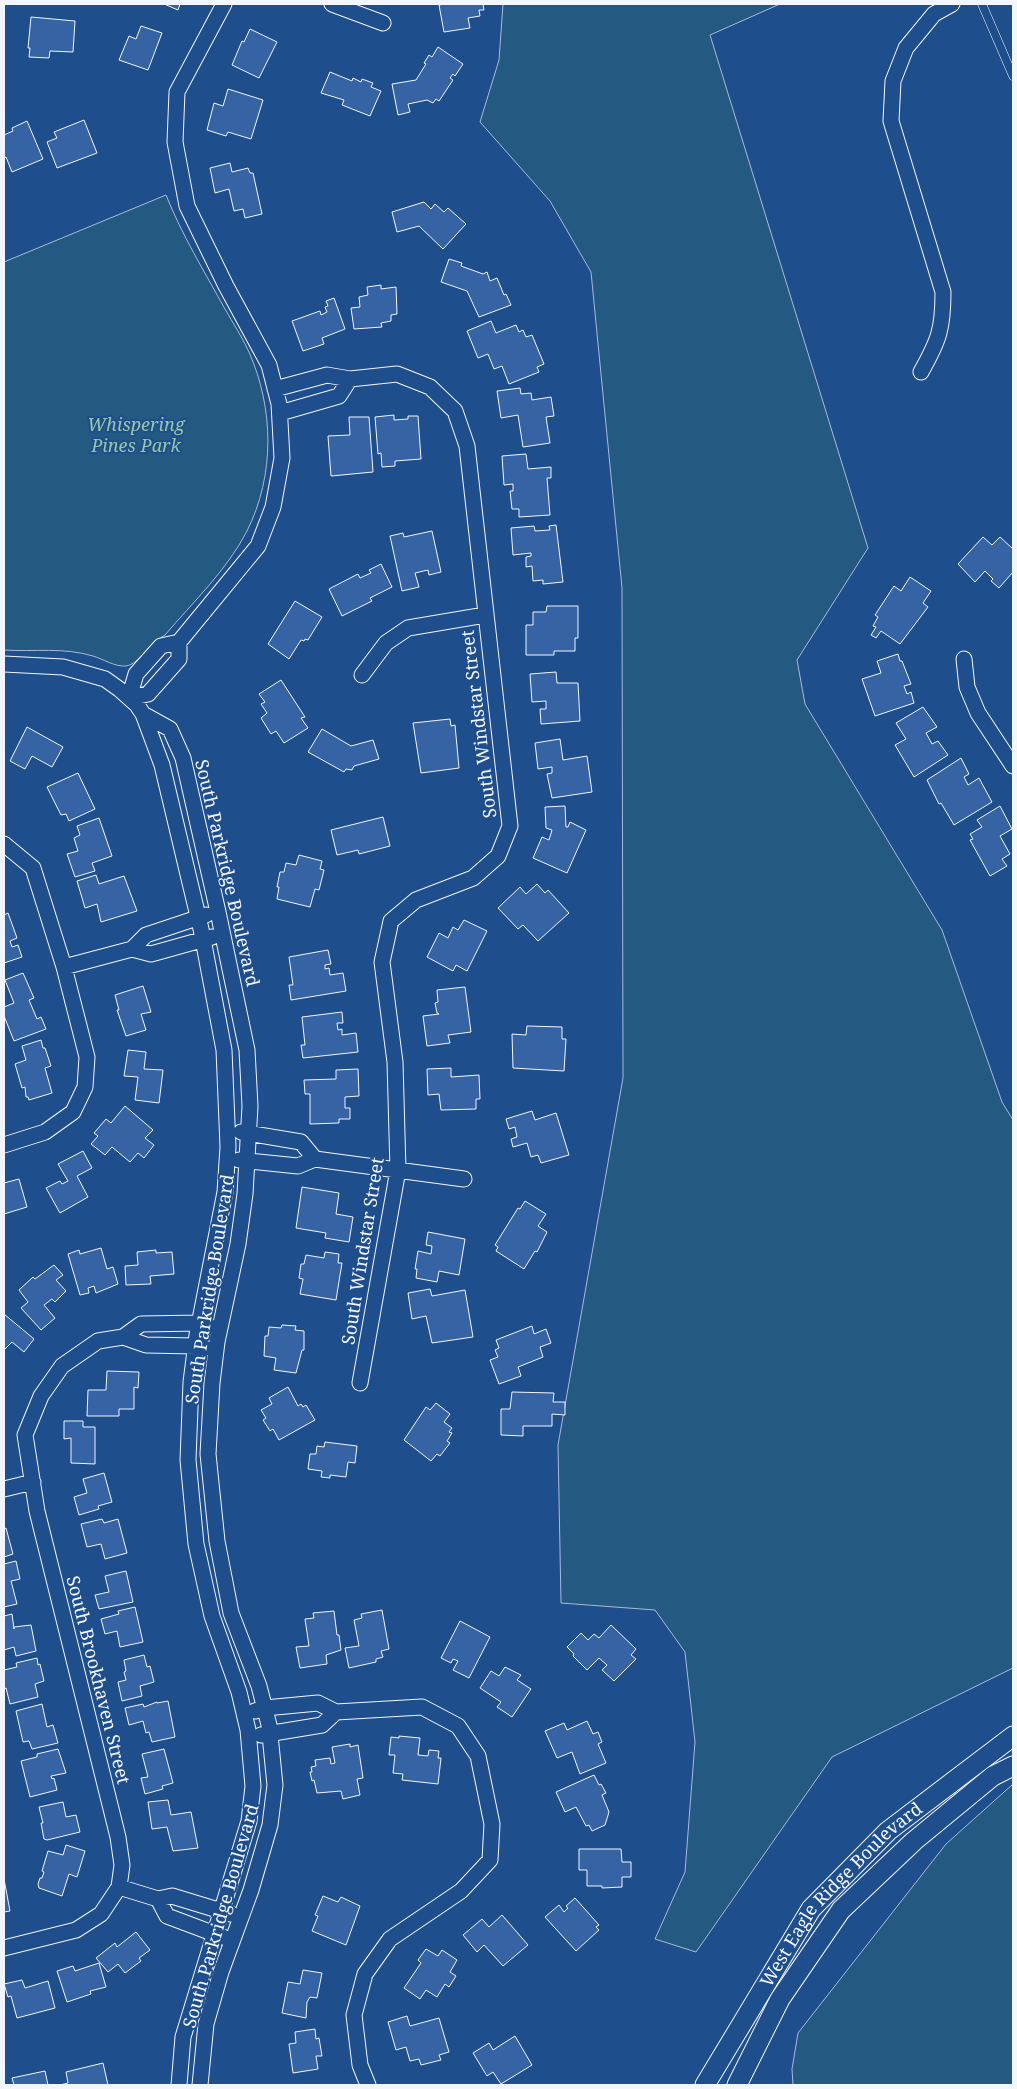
<svg xmlns="http://www.w3.org/2000/svg" width="1017" height="2089" viewBox="0 0 1017 2089" font-family="'Noto Serif',serif">
	<style>
		.green { fill: #245a82; stroke: #a8bbd7 }
		.building { fill: #3563a3; stroke: #f2f6ff }
		.lines { fill: none; stroke-linecap: round; stroke-linejoin: round }
		.service-casing { stroke: #f2f6ff; stroke-width: 9 }
		.minor-casing { stroke: #f2f6ff; stroke-width: 17 }
		.tertiary-casing { stroke: #f2f6ff; stroke-width: 21 }
		.service { stroke: #1f4e8c; stroke-width: 8 }
		.minor { stroke: #1f4e8c; stroke-width: 15 }
		.tertiary { stroke: #1f4e8c; stroke-width: 19 }
		.labels { text-anchor: middle; stroke-width: 4; stroke-linejoin: round; paint-order: stroke }
		.park-label { font-size: 18px; font-style: italic; fill: #97c8a6; stroke: #1f4e8c }
		.street-label { font-size: 18px; fill: #f2f6ff; stroke: #1f4e8c }
	</style>
	<rect width="100%" height="100%" fill="#1f4e8c"/>
	<!-- green -->
	<path class="green" d="M503,4h277l-70,31 158,513 -71,112 8,44 137,226 60,172 11,18v548l-181,89 -136,195 -41,-13 30,-67 10,-130 -10,-90 -30,-42 -94,-7 -3,-158 65,-367 -1,-490 -31,-316 -41,-71 -70,-79 19,-62z
		M166,195c16,40 38,76 59,114 8,14 17,28 24,43 25,57 26,123 -2,179 -20,39 -54,71 -82,104 -13,7 -26,29 -39,31 -11,1 -23,-7 -33,-10 -30,-9 -59,-4 -89,-6v-388z
		M1013,1784v301h-220l-1,-16 6,-36 148,-189z"/>
	<!-- building -->
	<path class="building" d="M164,4h16l-2,6z
		M444,4h39l1,6h-5l1,6 -12,2 2,10 -26,4 -5,-27z
		M31,17l44,4 -2,31 -23,-1 -1,7 -20,-1 1,-9h-2z
		M141,26l21,7 -14,37 -29,-10 10,-24 7,3z
		M250,29l27,13 -18,36 -27,-13 10,-24 2,1z
		M438,47l25,17 -8,12 -2,-2 -3,4 3,2 -14,21 -3,-2 -3,4 -6,-3 -19,4 2,8 -12,3 -6,-31 24,-4 10,-16 -2,-1 5,-8 3,2z
		M330,72l22,9 1,-3 8,4 1,-3 11,4 -2,4 10,4 -11,25 -28,-11 2,-5 -23,-7z
		M228,89l35,11 -12,39 -23,-7 -2,4 -19,-6 7,-27 9,3z
		M84,120l13,33 -40,15 -10,-26 10,-4 -3,-6z
		M27,121l16,38 -31,13 -6,-15 -2,1v-23l9,-4 -1,-3z
		M230,163l2,9 16,-4 2,5h3l9,41 -17,4 -2,-9 -9,2 -5,-22 -14,4 -5,-25z
		M424,202l7,7 4,-5 9,8 4,-4 18,16 -23,25 -24,-23 -22,6 -5,-20z
		M449,259l13,4 -1,3 22,8 4,-2 3,9 7,-3 7,17 2,-1 5,11 -32,12 -12,-26 -26,-9z
		M381,285v4l15,-2 1,27 -6,1v6l-10,2 1,4 -28,2 -3,-21 9,-1 -1,-10 9,-2 -1,-8z
		M334,298l11,31 -23,9 2,6 -21,7 -11,-30 28,-10 1,4 6,-3 -2,-5 3,-1 -2,-5z
		M491,321l5,12 20,-8 3,7 4,-2 3,7 6,-2 12,29 -7,3 2,5 -30,12 -7,-18 -8,3 -6,-15 -10,4 -11,-27z
		M520,388l1,6 10,-1 1,7 19,-3 3,19 -8,1 4,26 -27,4 -5,-32 -17,3 -4,-27z
		M394,415v5l14,-1v-3h10l3,43 -26,2v5l-13,1 -1,-14 -3,1 -3,-37z
		M349,417h20l4,55 -42,4 -3,-40 22,-1z
		M526,454l2,15 23,-2v11h-4l3,37 -31,2v-8h-7l-2,-18h3v-7l-9,1 -2,-29z
		M556,525l7,57 -20,2v-4l-10,1 -1,-15 -6,1v-10l5,-1v-3l-18,2 -2,-27 23,-2 1,5 15,-1 -1,-4z
		M432,531l9,41 -12,3 -1,-5 -13,3 4,14 -17,4 -12,-55 13,-3 1,4z
		M983,537l9,8 8,-8 13,12v23l-14,16 -8,-7 2,-2 -8,-8 -10,11 -17,-18z
		M381,564l11,23 -22,11 2,3 -30,15 -13,-27 29,-15 2,4 11,-5 -2,-3z
		M910,577l21,14 -8,12 5,4 -28,37 -19,-13 -5,7 -5,-3 5,-8 -3,-1 5,-9 -3,-2 19,-29 7,5z
		M295,601l27,16 -14,23 -3,-1 -1,2 -3,-1 -12,19 -21,-15z
		M547,606h31v32h-3v13h-21v4h-28v-30h7v-13h13z
		M898,654l2,7h2l9,23 -7,2 3,8 4,-2 3,11 -39,13 -13,-37 19,-6 -4,-12z
		M556,672l1,11h21l2,38 -39,3 -1,-15h6v-8l-14,1 -2,-28z
		M281,680l24,37 -4,1 7,10 -24,15 -8,-12 -5,3 -10,-16 6,-5 -6,-9 4,-2 -6,-8z
		M923,707l14,20 -11,6 6,11 6,-3 10,14 -34,22 -19,-32 11,-6 -10,-16z
		M450,719l1,7 4,-1 4,43 -38,5 -8,-50z
		M27,727l36,20 -11,20 -20,-11 -7,13 -15,-8z
		M322,729l29,17 22,-6 6,19 -25,7 -2,4 -6,-1 -2,3 -36,-20z
		M560,739l3,21 24,-4 5,36 -40,6 -5,-24 5,-1v-6l-14,2 -3,-26z
		M961,758l8,16 -5,3 4,8 11,-7 13,24 -38,23 -13,-22 -2,1 -12,-24z
		M78,773l17,36 -26,12 -3,-7 -5,1 -14,-28z
		M565,806l1,21h2l2,-5 16,8 -19,43 -34,-15 9,-21 7,3 3,-10 -6,-2 -1,-21z
		M1000,806l12,23 -12,7 10,18 -8,5 5,7 -17,10 -20,-36 3,-1 -3,-5 12,-7 -5,-7z
		M383,817l7,29 -31,8 -1,-4 -21,5 -6,-25z
		M99,818l13,38 -20,7 3,8 -20,6 -8,-23 11,-3 -4,-13 6,-3 -3,-9z
		M299,855l23,6 -2,8 4,1 -5,20 -4,-1 -5,18 -33,-8 2,-12h-2l3,-15h4l2,-9 10,2z
		M96,875l3,9 25,-8 13,35 -36,11 -4,-18 -12,4 -8,-27z
		M537,884l8,9 3,-3 21,23 -31,28 -15,-16 -5,4 -20,-21 22,-21 6,7z
		M8,913l9,25 -7,3 2,6 6,-2 4,12 -18,6v-48z
		M464,920l23,11 -20,40 -11,-6 -3,6 -26,-14 12,-24 9,5 5,-11 5,3z
		M328,950l3,14 -6,1v4l4,-1 1,7 13,-2 3,18 -55,9 -2,-15h4l-4,-28z
		M23,973l11,25 -5,2 8,19 4,-2 5,12 -32,12 -10,-25v-9l10,-4 -9,-23z
		M143,986l8,26 -10,2 5,16 -20,6 -9,-26h2l-4,-15z
		M465,987l6,45 -23,3 2,8 -23,3 -4,-30 16,-2 -2,-1 -2,-10 3,-1 -1,-12z
		M342,1012l1,11h-6l1,7 4,-1v6l14,-2 2,19 -55,6 -2,-13h4l-3,-28z
		M527,1026l35,1v12h4l-2,32 -51,-3 -1,-34 14,1z
		M41,1040l2,8h2l6,18 -6,2 7,25 -23,7 -1,-3h-2l-1,-10 -3,1 -7,-24 11,-4 -4,-14z
		M128,1050l18,2 -2,17 19,1 -4,33 -24,-3 3,-23 -14,-1z
		M451,1068v9l28,-2 1,24h-4v10l-35,1 -2,-16 -11,1 -1,-26z
		M358,1069l1,27 -14,1v11h5v11h-11v4l-29,1v-30h-5l-1,-14 32,-1v-9z
		M125,1106l28,24 -8,8 9,7 -10,13 -6,-5 -8,9 -18,-15 -7,8 -14,-11 7,-8 -4,-3 12,-14 5,4z
		M532,1111l3,9 21,-7 13,42 -28,8 -3,-8 -7,2 -4,-14 -14,4 -2,-8 6,-2 -2,-10 -6,2 -3,-10z
		M83,1151l9,17 -15,8 11,21 -28,16 -14,-25 14,-7 2,3 6,-3 -10,-17z
		M19,1179l8,28 -23,7v-31z
		M302,1187l37,6 -3,21 17,3 -4,25 -24,-4 1,-5 -30,-5z
		M525,1201l21,13 -8,12 9,6 -10,20 -2,-1 -11,18 -28,-18 2,-4 -3,-2 23,-37 2,1z
		M428,1232l37,7 -6,36 -20,-4 -2,11 -21,-4 1,-9h-2l3,-18 13,3 1,-8 -6,-1z
		M101,1248l6,21 6,-2 5,17 -22,9 -2,-7 -6,2 1,5 -9,2 -12,-41 11,-4 1,4z
		M156,1250v3l16,-1 2,22 -24,2 1,8 -25,1 -1,-19 13,-1 -1,-13z
		M325,1252l14,2 -1,9h4l-6,37 -36,-6 3,-15 -4,-1 2,-14h3l2,-9 18,3z
		M54,1265l9,10 -7,5 10,11 -11,11 -3,-3 -8,6 11,13 -14,12 -20,-22 7,-6 -9,-12 14,-13 2,2z
		M430,1289l2,7 33,-6 8,47 -41,6 -6,-27 -14,3 -4,-26z
		M4,1314l30,25 -10,13 -12,-10 -8,8z
		M282,1325l14,1 -1,4 9,1v19h-2l-6,23 -22,-3 2,-12 -12,-2 1,-20h3l1,-9 12,1z
		M532,1326l2,8 12,-5 5,14 -11,4 3,10 -25,10 3,9 -22,8 -9,-24 8,-3 -3,-7 4,-2 -3,-8z
		M107,1371l32,1 -1,16 -4,-1v22h-15v7h-32l1,-26h18z
		M288,1387l10,19 3,-2 2,3 3,-2 9,15 -36,20 -6,-11 -3,2 -7,-11 3,-2 -5,-8 11,-6 -3,-6z
		M512,1392l42,1 -1,9h12v13l-13,-1v12h-29v10l-22,-1v-26h9z
		M436,1403l14,11 -6,8 8,6 -3,4 3,1 -5,8 3,2 -10,13 -3,-2 -6,7 -27,-21 22,-33 4,3z
		M64,1421h19v6h12v37l-24,-1v-25l-7,1z
		M325,1442l32,4 -2,17 -7,-1 -2,15 -16,-2v3l-9,-1 1,-6 -14,-2 2,-15h6l1,-8 7,1z
		M104,1473l8,29 -14,4 1,3 -20,6 -5,-18 13,-4 -4,-14z
		M102,1519l2,4 14,-4 9,34 -22,6 -4,-15 -14,3 -6,-23z
		M6,1528l7,26 -9,3v-28z
		M16,1561l4,18 -9,2 6,23 -13,3v-43z
		M126,1571l7,31 -34,7 -4,-14 14,-3 -4,-16z
		M135,1607l8,35 -23,5 -3,-16 -12,3 -4,-15 18,-5 -1,-3z
		M382,1610l7,39 -8,2 2,6 -7,2v3l-27,6 -4,-20 14,-2 -5,-26 8,-2 -1,-4z
		M334,1611l3,24h2l2,15 -15,5 1,9 -27,4 -4,-21 13,-1 -4,-27 9,-1 -1,-5z
		M12,1614l2,15v-2l17,-2 5,26 -20,5 -2,-9 -10,3v-34z
		M460,1621l30,16 -21,41 -16,-8 5,-9 -5,-2 -2,4 -10,-5z
		M611,1625l25,24 -5,6 5,4 -22,22 -12,-11 5,-5 -8,-7 -12,12 -14,-14 1,-2 -7,-7 14,-14 7,7 6,-6 5,4z
		M144,1655l3,12 3,-1 4,16 -14,4 2,10 -20,5 -4,-19 8,-2 -2,-8 2,-1 -2,-11z
		M37,1658l1,7 2,-1 4,17 -9,3 3,13 -28,7 -4,-16 -2,1v-19l13,-3 -1,-4z
		M505,1667l16,8 -4,5 14,9 -19,28 -15,-10 4,-5 -21,-14 11,-17 8,5z
		M168,1701l7,36 -23,5 -3,-10 -3,1 -3,-12 -14,4 -4,-17 18,-4 1,3 13,-5v1z
		M42,1704l5,23 6,-2 5,18 -26,6 -3,-8 -6,1 -7,-31z
		M587,1721l6,13 5,-2 4,10 -4,2 8,19 -26,11 -8,-22 -15,6 -12,-27 19,-8 3,7z
		M399,1736l21,2 -2,17 10,1 1,-6 10,1 -1,7h3l-3,26 -36,-4 1,-6 -10,-1 2,-18h-6l2,-18 8,1z
		M350,1744v3l8,-2 5,33 -6,1 3,16 -17,4 -2,-8 -24,2 -3,-13 -2,1 -2,-9h2l-1,-5 5,-1 -1,-6 15,-2 1,6 4,-1 -3,-16z
		M58,1749l8,24 -15,3 1,3 2,-1 3,12 -27,7 -9,-36 16,-4v-3z
		M164,1749l9,34 -11,3 1,3 -18,5 -4,-16 7,-1 -6,-23z
		M594,1775l5,10 2,-1 5,9 -4,2 7,17 -4,13 -13,6 -3,-6 -3,1 -10,-19 -11,5 -9,-20z
		M168,1800l3,15 20,-3 7,36 -25,3 -6,-24 -15,2 -4,-27z
		M63,1802l3,15 10,-2 4,17 -33,8 -3,-1 -3,-16h2l-4,-16z
		M66,1845l19,6 -8,26 -8,-3 -7,22 -23,-8 -1,-4 2,-6h2l2,-6 -2,-1 6,-20 15,4z
		M579,1849h42l1,13h9v15h-9v10l-20,1v-2h-15v-16h-8z
		M4,1879l6,32 -6,1z
		M323,1896l15,6 3,-5 19,9 -14,39 -34,-14 6,-15 -3,-1z
		M575,1898l24,27 -3,2 3,3 -23,21 -31,-34 14,-12 5,7 4,-4 -2,-2z
		M502,1915l26,30 -25,21 -19,-21 -7,7 -14,-17 19,-16 7,8z
		M136,1932l14,18 -11,8 2,3 -16,12 -7,-9 -10,8 -12,-14 19,-15 2,4z
		M426,1949l12,7 4,-6 15,10 -7,12 6,4 -7,11 -4,-3 -8,13 -11,-7 -6,9 -16,-11 17,-25 -3,-3z
		M99,1963l7,24 -16,4 1,3 -24,8 -10,-31 16,-5 2,5z
		M303,1970l19,3 -5,25 -7,-1 -3,5 -1,16 -24,-5 6,-31 12,2z
		M22,1980l3,8 23,-7 7,27 -38,10 -6,-22 -3,1 -4,-13z
		M407,2016l3,10 29,-8 10,34 -10,3 2,5 -20,5 -2,-6 -9,2 -4,-14 -10,3 -8,-28z
		M315,2029l1,10 3,-1 3,18h-6l2,13 -25,4 -4,-29 7,-1 -1,-11z
		M515,2036l17,29 -31,19 -8,-12 -6,4 -14,-23 16,-10 4,7z
		M103,2063l5,22h-48l8,-2 -2,-11z
		M45,2071l3,14h-34l-2,-7z"/>
	<g class="lines">
		<defs>
			<path id="service" d="M982,4l31,72"/>
			<path id="minor" d="M332,4l51,19
				M921,372c18,-32 22,-43 22,-80l-52,-171 2,-40 13,-33 28,-34 18,-10
				M275,389l52,-14 23,4 47,-5 33,13 25,24 12,35 43,380 -12,30 -25,22 -57,22 -25,21 -9,41 13,100 3,108 -38,213
				M280,413l59,-17 11,-17
				M179,642l79,-96 15,-39 9,-49 -3,-54 -10,-39 -43,-79 -39,-80 -12,-64 2,-50 47,-88
				M179,642v17l-31,35 -19,4 7,-24 25,-28z
				M964,659l3,28 11,26 35,53
				M4,664l59,3 42,12 14,10 18,16 6,9 19,51 39,164 23,121 4,97 -3,45 -28,143 -6,47 -3,78 8,84 16,72 27,76 9,38 5,56 -4,35 -66,216 -4,48
				M362,675l24,-32 22,-15 77,-13
				M143,714l27,15 13,29 35,154 29,138 3,56 -5,88 -7,50 -21,98 -5,41 -4,71 9,87 14,72 28,73 10,39 6,60 -5,40 -19,65 -30,82 -15,52 -6,61
				M4,844l29,24 31,99
				M132,949l14,-14 60,-20
				M132,949l19,5 61,-17
				M241,1132l60,10 14,17
				M4,1145l41,-13 28,-20 12,-25 2,-30 -23,-90 68,-18
				M239,1160l59,6 17,-7 149,20
				M123,1337l23,8 50,1 9,2
				M4,1489l29,-7
				M255,1711l10,-3 53,-5 18,9 86,-5 36,19 20,30 14,68 -2,36 -29,31 -71,48 -25,35 -11,41 6,50 8,20
				M261,1735l61,-10 14,-13
				M119,1887l3,-22 -4,-28 -81,-326 -12,-76 16,-39 21,-30 36,-25 25,-4 18,-13 59,-1 9,3
				M158,1899l9,17 56,21
				M158,1899l14,-3 59,18
				M4,1948l72,-18 25,-16 18,-27 39,12"/>
			<g id="tertiary">
				<path id="s1" d="M705,2085l106,-176 77,-78 125,-95"/>
				<path d="M737,2085l43,-86 61,-89 73,-69 79,-65 20,-10"/>
			</g>
		</defs>
		<!-- service casing -->
		<use href="#service" class="service-casing"/>
		<!-- minor casing -->
		<use href="#minor" class="minor-casing"/>
		<!-- tertiary casing -->
		<use href="#tertiary" class="tertiary-casing"/>
		<!-- service -->
		<use href="#service" class="service"/>
		<!-- minor -->
		<use href="#minor" class="minor"/>
		<!-- tertiary -->
		<use href="#tertiary" class="tertiary"/>
	</g>
	<g class="labels">
		<!-- park labels -->
		<g class="park-label">
			<text x="136" y="431">Whispering<tspan x="136" dy="21">Pines Park</tspan></text>
		</g>
		<!-- street labels -->
		<g class="street-label">
			<text transform="translate(479 724) rotate(-97)" y="6">South Windstar Street</text>
			<text transform="translate(227 873) rotate(77)" y="6">South Parkridge Boulevard</text>
			<text transform="translate(363 1251) rotate(-81)" y="6">South Windstar Street</text>
			<text transform="translate(210 1289) rotate(-81)" y="6">South Parkridge Boulevard</text>
			<text transform="translate(98 1680) rotate(76)" y="6">South Brookhaven Street</text>
			<text dy="6" stroke="none"><textPath href="#s1" startOffset="236">West Eagle Ridge Boulevard</textPath></text>
			<text transform="translate(221 1916) rotate(-74)" y="6">South Parkridge Boulevard</text>
		</g>
	</g>
	<!-- border -->
	<rect width="1017" height="2089" fill="none" stroke="#f2f6ff" stroke-width="10"/>
</svg>
